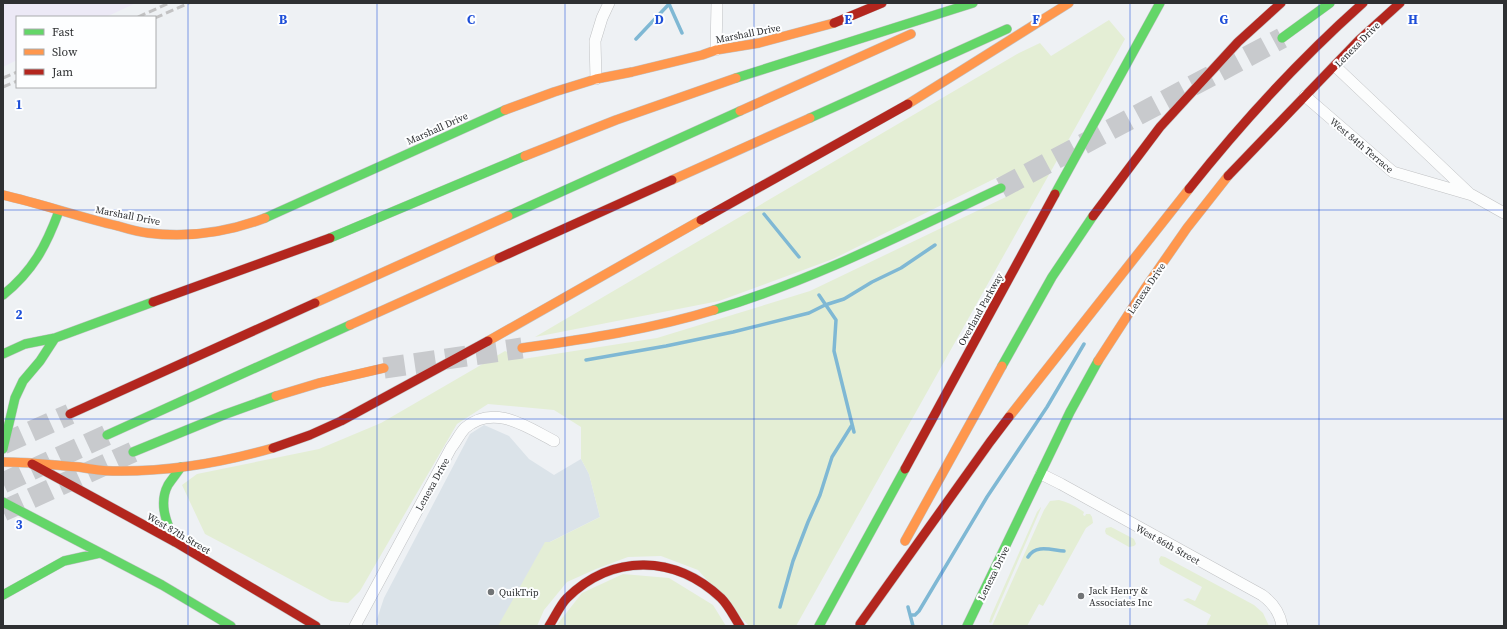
<svg xmlns="http://www.w3.org/2000/svg" width="1507" height="629" viewBox="0 0 1507 629" font-family="'Source Serif 4',serif">
	<style>
		.built { fill: #dbe3e9 }
		.industrial { fill: #ece9f6 }
		.green { fill: #e4eed5 }
		.lines { fill: none; stroke-linecap: round; stroke-linejoin: round }
		.stream { stroke: #7fb8d4; stroke-width: 3.5 }
		.highway-tunnel { stroke: #c8cacd; stroke-width: 21; stroke-dasharray: 21 10; stroke-linecap: butt }
		.street-casing { stroke: #c0c2c4; stroke-width: 12 }
		.fast-casing { stroke: #c0c2c4; stroke-width: 10 }
		.slow-casing { stroke: #c0c2c4; stroke-width: 10 }
		.jam-casing { stroke: #c0c2c4; stroke-width: 10 }
		.street { stroke: #fcfdfd; stroke-width: 11 }
		.fast { stroke: #63d668; stroke-width: 9 }
		.slow { stroke: #ff974d; stroke-width: 9 }
		.jam { stroke: #b3261e; stroke-width: 9 }
		.rail { stroke: #c2c2c3; stroke-width: 3; stroke-dasharray: 8 4; stroke-linecap: butt }
		.grid { fill: none; stroke: #1d4ed8; stroke-width: 1; stroke-opacity: 0.55 }
		.poi-dot { fill: #717476; stroke: #fdfeff; stroke-width: 1.5 }
		.labels { text-anchor: middle; stroke-width: 4; stroke-linejoin: round; paint-order: stroke }
		.street-label { font-size: 10px; fill: #2e3032; stroke: #fdfeff }
		.poi-label { font-size: 10px; fill: #2e3032; stroke: #fdfeff; text-anchor: start }
		.grid-label { font-size: 13px; text-anchor: middle; font-weight: bold; fill: #1d4ed8; stroke: #fdfeff; stroke-width: 4; stroke-linejoin: round; paint-order: stroke }
	</style>
	<rect width="100%" height="100%" fill="#eef1f4"/>
	<!-- built -->
	<path class="built" d="M484,425l25,11 20,23 25,16 27,-16 8,15 11,43 -50,25 -46,84h-122l-6,-4 8,-24 86,-164z"/>
	<!-- industrial -->
	<path class="industrial" d="M3,3h133l-30,14h-89v43l-14,7z"/>
	<!-- green -->
	<path class="green" d="M1109,20l16,19 -329,587h-47l-51,-56 -37,-14 -33,1 -32,12 -29,13 -23,28 -7,16h-39l47,-84h5l50,-25 -11,-43 -8,-15v-32l-27,-17 -66,-6 -31,20 -97,167 -12,12 -17,-2 -126,-67 -23,-49 15,-11 122,-25 62,-26 124,-72 18,8 134,-21 153,-47 198,-95 -10,-19 -165,82 -114,42 -184,36 484,-284 21,-10 11,13z
		M1059,500c9,2 18,7 25,12l-1,3 2,1 1,-2h4l2,3 1,6 -7,5 -43,78 -4,-2 -12,22h-35l52,-116 6,-9z
		M1041,507v1l-50,115 -2,-1 2,-6 46,-104z
		M1111,527l23,12 2,5 -2,2 -5,1 -23,-13 -1,-3 1,-3z
		M1161,556l4,1 89,48 9,8 6,13h-63l5,-11 -28,-15 5,-2 7,3 7,-14 -42,-23 -1,-5z
		M623,574l46,4 44,27 13,21h-170l26,-33z"/>
	<g class="lines">
		<!-- stream -->
		<path class="stream" d="M669,4l13,29
			M636,39l34,-36
			M764,214l35,43
			M819,295l17,25 -2,31 20,81
			M586,360l80,-14 67,-14 76,-19 16,-8 19,-6 28,-17 29,-14 34,-23
			M1028,557c8,-13 23,-7 36,-6
			M780,607l13,-46 15,-39 12,-27 12,-38 20,-32
			M908,607l5,19
			M910,615h5l4,-4 68,-114 60,-90 37,-63"/>
		<!-- highway-tunnel -->
		<path class="highway-tunnel" d="M1001,188l281,-150
			M384,368l138,-20
			M3,444l67,-30
			M3,483l104,-48
			M3,511l130,-59"/>
		<defs>
			<path id="street" d="M716,50l1,-47
				M1335,66l135,128
				M596,79l-1,-38 7,-23 7,-15
				M1305,96l88,76 79,23 32,18
				M1041,474l20,10 201,111c11,8 18,18 20,31
				M355,626l96,-178c5,-6 9,-15 14,-20 29,-25 62,-1 89,13"/>
			<path id="fast" d="M1282,38l48,-35
				M736,78l237,-75
				M810,118l197,-89
				M1055,194l105,-191
				M508,216l232,-105
				M265,218l240,-108
				M330,238l195,-82
				M3,295c30,-24 43,-49 56,-84
				M714,310c100,-30 193,-78 287,-122
				M3,354l22,-10 30,-6 98,-36
				M1002,366l50,-89 41,-61
				M107,435l243,-110
				M3,449l12,-51 8,-17 17,-20 15,-23
				M133,452l93,-38 50,-18
				M3,502l159,83 69,41
				M175,542c-8,-18 -17,-38 -7,-57 4,-6 9,-12 13,-18
				M3,595l61,-34 36,-8
				M819,626l86,-157
				M967,626l103,-214 28,-51"/>
			<path id="slow" d="M908,104l161,-101
				M505,110l49,-18 42,-13 36,-7 70,-17 14,-5 43,-7 75,-20
				M740,111l171,-77
				M525,156l91,-36 120,-42
				M672,180l138,-62
				M3,195c39,9 76,22 115,31 10,3 20,6 30,7 39,5 80,-1 117,-15
				M315,303l193,-87
				M350,325l149,-67
				M488,341l213,-121
				M522,348c65,-9 130,-19 192,-38
				M1098,361l48,-74 41,-59 41,-52
				M276,396l43,-13 65,-15
				M1009,417l180,-228
				M3,462c26,0 51,3 76,5 11,2 23,4 34,4 54,1 108,-8 160,-23
				M905,541l97,-175"/>
			<path id="jam" d="M834,23l48,-20
				M1228,176l131,-136 41,-37
				M1189,189c54,-68 109,-128 174,-186
				M1093,216l67,-89 78,-85 43,-39
				M701,220l207,-116
				M499,258l173,-78
				M153,302l177,-64
				M70,414l245,-111
				M273,448l37,-13 31,-14 147,-80
				M32,464l143,78 141,84
				M905,469l150,-275
				M860,624l130,-182 19,-25
				M549,626c6,-9 11,-21 18,-28 46,-45 108,-43 154,0 8,8 13,19 19,28"/>
		</defs>
		<!-- street casing -->
		<use href="#street" class="street-casing"/>
		<!-- fast casing -->
		<use href="#fast" class="fast-casing"/>
		<!-- slow casing -->
		<use href="#slow" class="slow-casing"/>
		<!-- jam casing -->
		<use href="#jam" class="jam-casing"/>
		<!-- street -->
		<use href="#street" class="street"/>
		<!-- fast -->
		<use href="#fast" class="fast"/>
		<!-- slow -->
		<use href="#slow" class="slow"/>
		<!-- jam -->
		<use href="#jam" class="jam"/>
		<!-- rail -->
		<path class="rail" d="M138,17l31,-14
			M155,18l34,-15
			M3,78l14,-6
			M3,87l14,-6"/>
	</g>
	<!-- grid -->
	<path class="grid" d="M188,3v623M377,3v623M565,3v623M754,3v623M942,3v623M1130,3v623M1319,3v623M3,210h1501M3,419h1501"/>
	<!-- markers -->
	<g class="poi-dot">
		<circle cx="491" cy="592" r="4"/>
		<circle cx="1081" cy="596" r="4"/>
	</g>
	<g class="labels">
		<!-- street labels -->
		<g class="street-label">
			<text transform="translate(748 33) rotate(-11)" y="4">Marshall Drive</text>
			<text transform="translate(1357 44) rotate(-45)" y="4">Lenexa Drive</text>
			<text transform="translate(437 128) rotate(-24)" y="4">Marshall Drive</text>
			<text transform="translate(1362 145) rotate(40)" y="4">West 84th Terrace</text>
			<text transform="translate(128 215) rotate(11)" y="4">Marshall Drive</text>
			<text transform="translate(1146 288) rotate(-56)" y="4">Lenexa Drive</text>
			<text transform="translate(980 309) rotate(-61)" y="4">Overland Parkway</text>
			<text transform="translate(432 484) rotate(-61)" y="4">Lenexa Drive</text>
			<text transform="translate(179 533) rotate(30)" y="4">West 87th Street</text>
			<text transform="translate(1168 544) rotate(29)" y="4">West 86th Street</text>
			<text transform="translate(993 573) rotate(-64)" y="4">Lenexa Drive</text>
		</g>
		<!-- poi labels -->
		<g class="poi-label">
			<text x="1089" y="594">Jack Henry &amp;<tspan x="1089" dy="12">Associates Inc</tspan></text>
			<text x="499" y="596">QuikTrip</text>
		</g>
	</g>
	<g class="grid-label">
		<text x="283" y="24">B</text>
		<text x="471" y="24">C</text>
		<text x="659" y="24">D</text>
		<text x="848" y="24">E</text>
		<text x="1036" y="24">F</text>
		<text x="1224" y="24">G</text>
		<text x="1413" y="24">H</text>
		<text x="19" y="109">1</text>
		<text x="19" y="319">2</text>
		<text x="19" y="529">3</text>
	</g>
	<!-- border -->
	<rect width="1507" height="629" fill="none" stroke="#2e3032" stroke-width="8"/>
	<!-- legend -->
	<rect x="16" y="16" width="140" height="72" fill="#fdfeff" stroke="#aaacad"/>
	<rect x="24" y="29" width="20" height="6" fill="#63d668" stroke="#aaacad"/>
	<text x="52" y="36" font-size="12" fill="#2e3032">Fast</text>
	<rect x="24" y="49" width="20" height="6" fill="#ff974d" stroke="#aaacad"/>
	<text x="52" y="56" font-size="12" fill="#2e3032">Slow</text>
	<rect x="24" y="69" width="20" height="6" fill="#b3261e" stroke="#aaacad"/>
	<text x="52" y="76" font-size="12" fill="#2e3032">Jam</text>
</svg>
